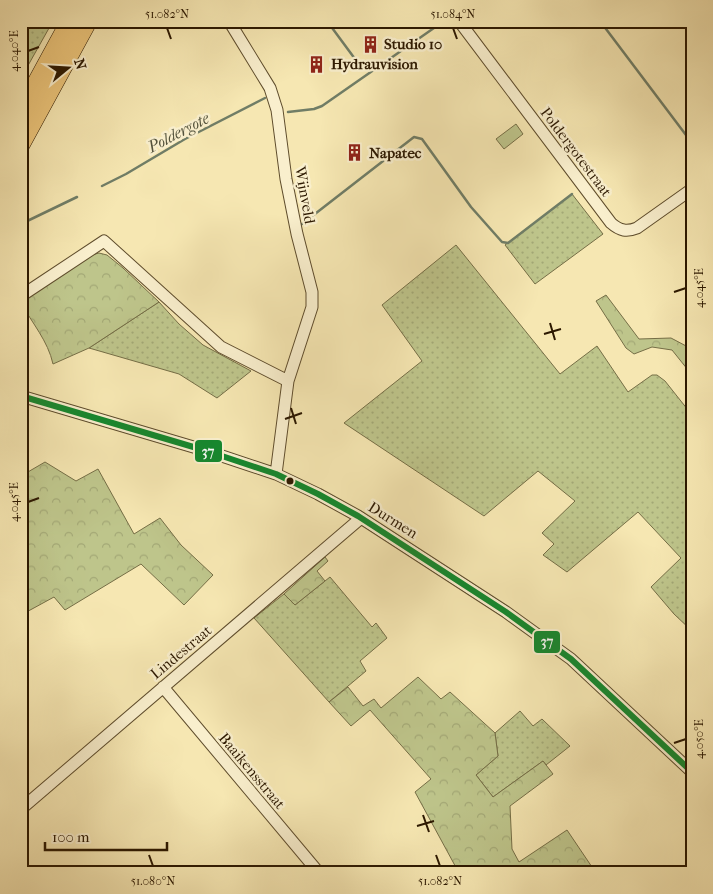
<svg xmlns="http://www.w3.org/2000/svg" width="713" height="894" viewBox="0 0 713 894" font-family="'IM FELL French Canon',serif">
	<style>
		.grass { fill: url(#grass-dots); stroke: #756e46 }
		.forest { fill: url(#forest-crowns); stroke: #756e46 }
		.green { fill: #bec58b; stroke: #756e46 }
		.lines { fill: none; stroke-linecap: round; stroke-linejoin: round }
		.stream { stroke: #707d66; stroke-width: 2.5 }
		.minor-casing { stroke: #5e4c2c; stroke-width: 13 }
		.highway-casing { stroke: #2c1800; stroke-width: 19 }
		.minor { stroke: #f9efcd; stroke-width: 11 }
		.highway { stroke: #ebc479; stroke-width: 18 }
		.bus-1-casing { stroke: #f9efcd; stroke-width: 10 }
		.bus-1 { stroke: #15882e; stroke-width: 6 }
		.ticks { fill: none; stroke: #2c1800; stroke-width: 2 }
		.bus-dot { fill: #2c1800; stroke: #f9efcd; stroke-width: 2 }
		.labels { text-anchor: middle; stroke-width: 5; stroke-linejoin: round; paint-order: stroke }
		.poi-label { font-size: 15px; font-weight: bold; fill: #2c1800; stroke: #f9efcd; text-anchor: start }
		.street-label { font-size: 15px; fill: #2c1800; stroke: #f9efcd }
		.water-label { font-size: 16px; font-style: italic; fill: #54533c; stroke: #f9efcd }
		.line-badge { stroke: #f9efcd; stroke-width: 2 }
		.badge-label { font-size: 14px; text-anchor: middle; font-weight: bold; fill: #fff }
		.neatline { fill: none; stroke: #2c1800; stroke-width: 2 }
		.ticks-label { font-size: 12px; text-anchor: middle; fill: #2c1800 }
	</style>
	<defs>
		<pattern id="grass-dots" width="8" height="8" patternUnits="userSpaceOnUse" patternTransform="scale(1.25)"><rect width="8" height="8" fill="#bec58b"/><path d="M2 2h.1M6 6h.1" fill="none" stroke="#a3a876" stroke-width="1.8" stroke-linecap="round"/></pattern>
		<pattern id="forest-crowns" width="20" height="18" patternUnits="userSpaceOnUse" patternTransform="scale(1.25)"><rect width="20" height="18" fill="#bec58b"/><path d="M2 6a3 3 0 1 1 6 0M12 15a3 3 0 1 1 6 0" fill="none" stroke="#a3a876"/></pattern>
	</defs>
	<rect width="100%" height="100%" fill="#f6e7b2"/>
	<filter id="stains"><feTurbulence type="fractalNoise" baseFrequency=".004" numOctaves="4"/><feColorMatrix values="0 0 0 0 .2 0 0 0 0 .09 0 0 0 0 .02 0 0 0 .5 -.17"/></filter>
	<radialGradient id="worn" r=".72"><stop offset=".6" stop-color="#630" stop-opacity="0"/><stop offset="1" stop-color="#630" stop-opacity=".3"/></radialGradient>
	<!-- grass -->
	<path class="grass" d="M21,21h32l-32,57z
		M572,194l31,40 -68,50 -30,-39z
		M456,245l104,129 37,-28 31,46 24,-17h5l8,6 27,34v216l-18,-17 -23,-27 30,-29 -43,-46 -71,60 -24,-17 11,-11 -12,-11 33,-32 -37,-30 -54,45 -140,-93 78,-62 -40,-56z
		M159,302l20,22 24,21 48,26 -34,27 -38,-24 -90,-26z
		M330,577l42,50 4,-4 11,15 -27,23 6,10 -37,31 -75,-84 30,-24 11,11z
		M520,711l13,15 9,-7 28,27 -24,19 -3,-4 -50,36 -17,-22 22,-19 -3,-23z"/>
	<!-- forest -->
	<path class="forest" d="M99,253l8,2 16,13 36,34 -70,46 -36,16c-5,-23 -21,-41 -32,-61v-5l63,-41z
		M606,295l33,44 32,-1 17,9 4,5v23l-20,-25 -20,-3 -18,7 -8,-6 -30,-47z
		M45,462l31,19 22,-12 36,65 26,-16 21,27 32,30 -29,30 -43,-41 -76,46 -11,-13 -33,18v-139z
		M325,557l3,4 -11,10 8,10 -30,24 -11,-11z
		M418,677l23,22 9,-7 45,41 3,23 -22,19 17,22 50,-36 10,13 -43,32 2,43 7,13 48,-32 29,43h-137l-44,-81 16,-13 -61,-69 -19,16 -22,-24 19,-15 15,19 11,-7 7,9z"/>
	<!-- green -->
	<path class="green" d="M516,124l7,10 -19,15 -8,-10z"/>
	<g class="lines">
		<!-- stream -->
		<path class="stream" d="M327,21l31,42
			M600,21l92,122
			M288,112l26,-3 8,-3 122,-85
			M102,186l24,-12 59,-35 80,-41
			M21,224l56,-27
			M302,224l112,-87 8,2 49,68 31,35 6,1 64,-49"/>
		<defs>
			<path id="minor" d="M229,21l41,67 7,22 9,69 11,55 15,58v15l-24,74 -12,93
				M459,21l152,202c9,8 16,9 26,5l55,-39
				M21,296l83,-55 117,106 67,34
				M21,396l186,55 69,23 42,20 40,22 148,96 65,47 121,113
				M163,687l156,186
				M21,809l340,-291"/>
			<path id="highway" d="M21,111l49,-90
				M21,144l67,-123"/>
		</defs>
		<!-- minor casing -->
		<use href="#minor" class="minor-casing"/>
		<!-- highway casing -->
		<use href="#highway" class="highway-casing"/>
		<!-- minor -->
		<use href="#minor" class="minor"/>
		<!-- highway -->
		<use href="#highway" class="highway"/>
		<defs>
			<path id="bus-1" d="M21,396l186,55 69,23 42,20 40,22 148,96 65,47 121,113"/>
		</defs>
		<!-- bus-1 casing -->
		<use href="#bus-1" class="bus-1-casing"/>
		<!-- bus-1 -->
		<use href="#bus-1" class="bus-1"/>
	</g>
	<!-- ticks -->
	<path class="ticks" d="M167,28l4,11M453,28l4,11M28,51l11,-4M674,292l12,-4M550,323l5,17M544,334l17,-5M291,408l5,16M285,419l17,-6M28,502l11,-4M674,743l12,-4M423,815l6,17M417,826l17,-5M149,855l4,11M436,855l4,11"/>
	<!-- icons -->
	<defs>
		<symbol id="building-bare" viewBox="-9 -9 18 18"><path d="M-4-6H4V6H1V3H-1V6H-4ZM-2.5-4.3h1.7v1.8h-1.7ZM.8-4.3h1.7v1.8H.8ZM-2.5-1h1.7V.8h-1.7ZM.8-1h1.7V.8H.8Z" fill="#8f2418" stroke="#f9efcd" stroke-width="2.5" paint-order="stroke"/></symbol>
	</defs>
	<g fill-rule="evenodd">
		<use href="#building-bare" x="358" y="32" width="25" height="25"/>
		<use href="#building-bare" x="304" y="52" width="25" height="25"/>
		<use href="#building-bare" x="342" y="140" width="25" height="25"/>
	</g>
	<!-- markers -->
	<circle class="bus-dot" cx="290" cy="481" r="4.5"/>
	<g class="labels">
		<!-- poi labels -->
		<g class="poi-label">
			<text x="384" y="49">Studio 10</text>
			<text x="331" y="69">Hydrauvision</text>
			<text x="369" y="158">Napatec</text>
		</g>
		<!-- street labels -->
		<g class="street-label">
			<text transform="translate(576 152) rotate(53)" y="5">Poldergotestraat</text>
			<text transform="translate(305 195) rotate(80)" y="5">Wijnveld</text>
			<text transform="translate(393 520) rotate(32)" y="5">Durmen</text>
			<text transform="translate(181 652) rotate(-40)" y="5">Lindestraat</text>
			<text transform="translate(252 771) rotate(50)" y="5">Baaikensstraat</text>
		</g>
		<!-- water labels -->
		<g class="water-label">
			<text transform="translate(178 132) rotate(-28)" y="6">Poldergote</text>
		</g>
	</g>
	<g class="line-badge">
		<rect x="194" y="439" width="29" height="24" rx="5" fill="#15882e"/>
		<rect x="533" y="630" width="28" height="24" rx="5" fill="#15882e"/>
	</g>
	<g class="badge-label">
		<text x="208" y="456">37</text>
		<text x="547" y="646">37</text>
	</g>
	<!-- margin -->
	<rect width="713" height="894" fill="none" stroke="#f6e7b2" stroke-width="55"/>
	<!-- north arrow -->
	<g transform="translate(68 68) rotate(72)" stroke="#f9efcd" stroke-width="4" paint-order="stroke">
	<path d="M0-4L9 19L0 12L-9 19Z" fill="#2c1800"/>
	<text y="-8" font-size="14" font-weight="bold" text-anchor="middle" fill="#2c1800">N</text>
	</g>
	<!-- scale -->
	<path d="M45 842v8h122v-8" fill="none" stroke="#2c1800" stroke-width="2.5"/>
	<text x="52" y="842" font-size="15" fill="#2c1800" stroke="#f9efcd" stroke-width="4" paint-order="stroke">100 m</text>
	<rect x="28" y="28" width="658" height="838" class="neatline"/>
	<g class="ticks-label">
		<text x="167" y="18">51.082°N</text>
		<text x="453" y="18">51.084°N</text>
		<text transform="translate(14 51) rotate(-90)" y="4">4.040°E</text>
		<text transform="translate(699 288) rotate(-90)" y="4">4.045°E</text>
		<text transform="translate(14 502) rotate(-90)" y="4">4.045°E</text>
		<text transform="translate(699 739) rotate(-90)" y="4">4.050°E</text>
		<text x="153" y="885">51.080°N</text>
		<text x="440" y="885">51.082°N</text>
	</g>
	<rect width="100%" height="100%" filter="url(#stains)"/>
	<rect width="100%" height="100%" fill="url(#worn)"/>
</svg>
